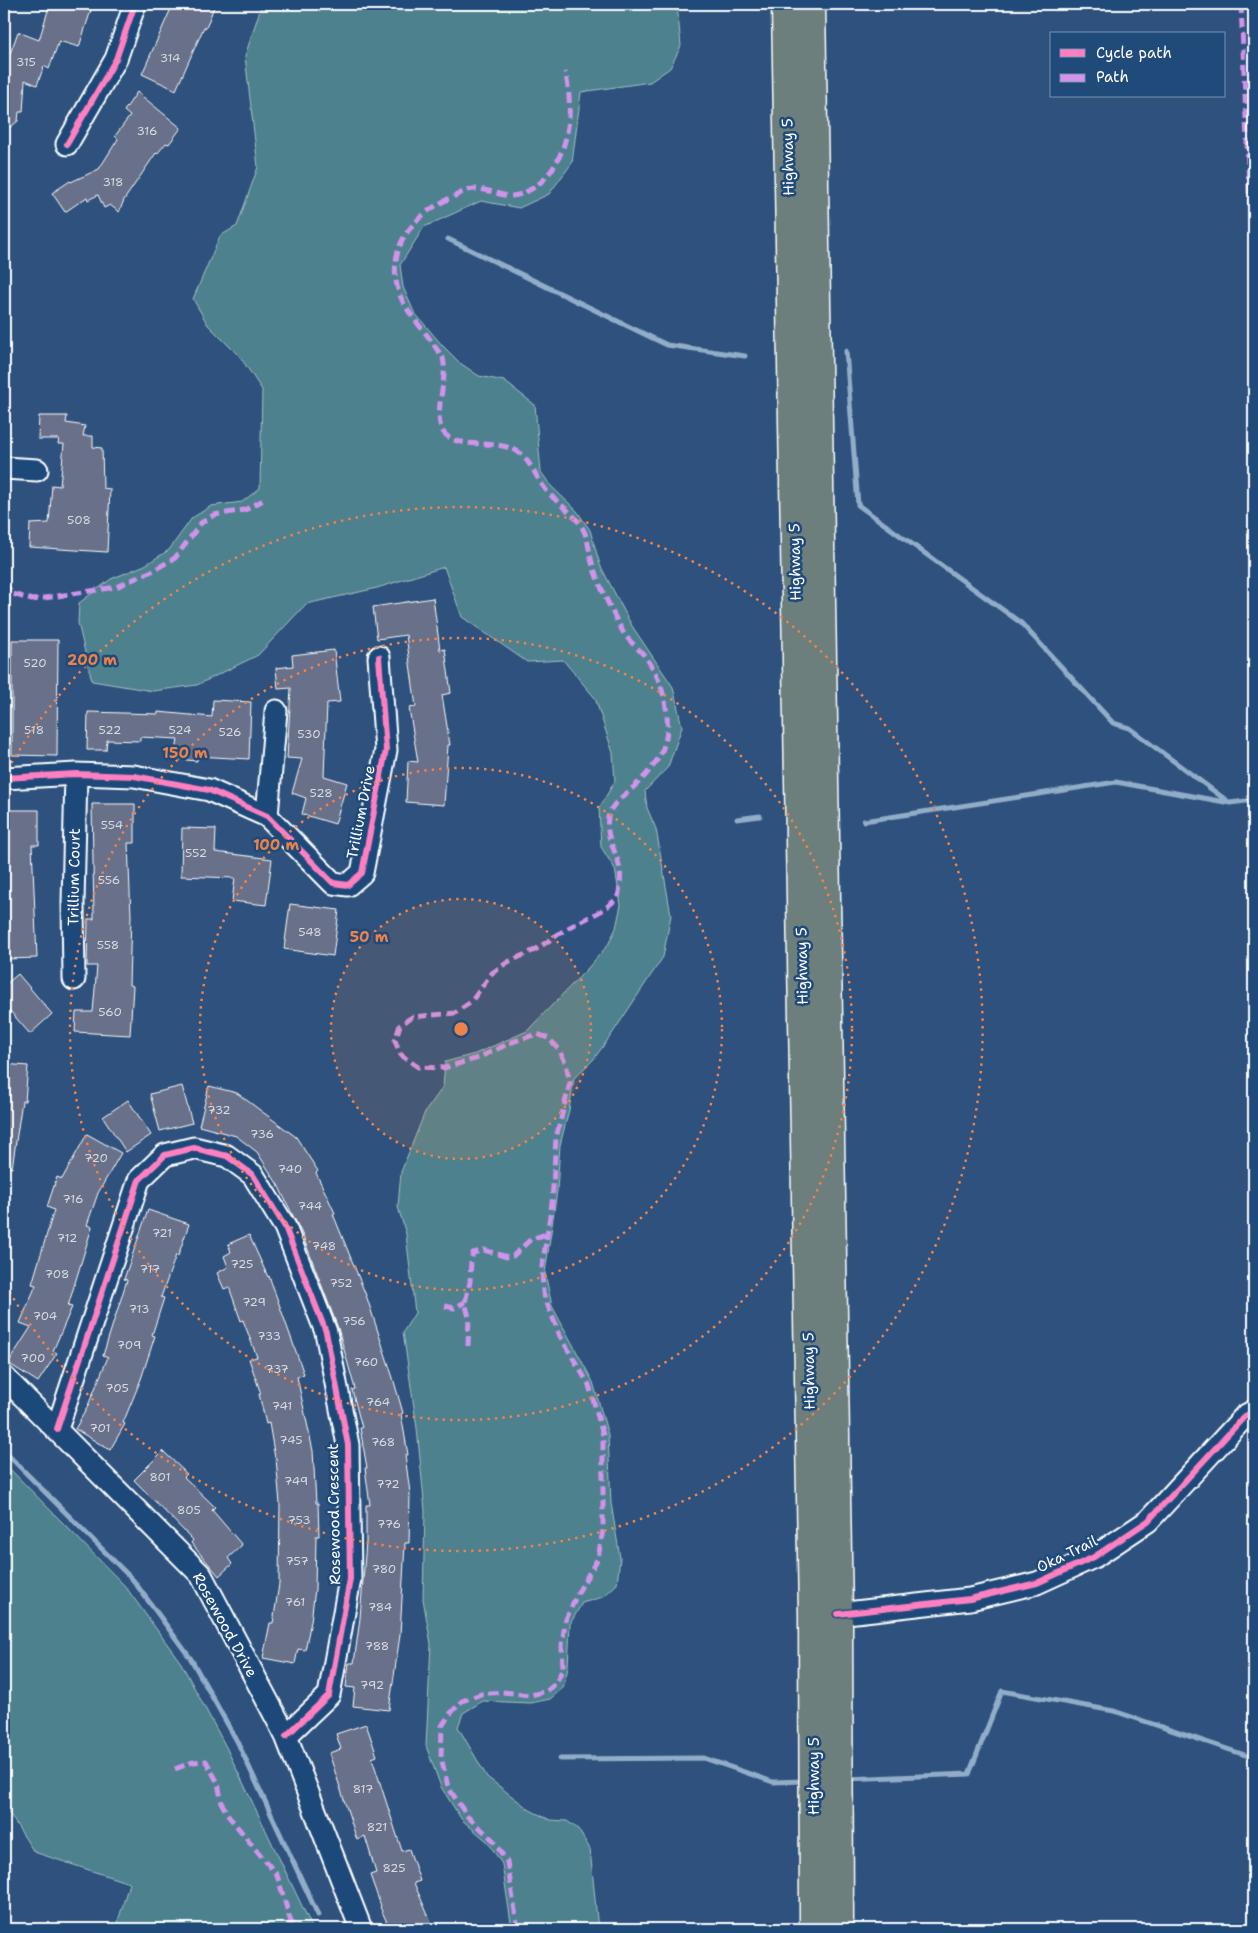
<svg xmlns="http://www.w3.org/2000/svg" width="1258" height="1933" viewBox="0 0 1258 1933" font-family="'Shantell Sans',sans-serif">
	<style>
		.green { fill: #4d818e; stroke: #a6c0c6 }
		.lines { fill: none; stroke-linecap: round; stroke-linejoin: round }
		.stream { stroke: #91adc8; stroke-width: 5 }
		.building { fill: #68708a; stroke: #fff }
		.minor-casing { stroke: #fff; stroke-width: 25 }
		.trunk-casing { stroke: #fff; stroke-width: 31 }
		.minor { stroke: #1f4a7a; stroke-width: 21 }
		.trunk { stroke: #6c7f7c; stroke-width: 28 }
		.quiet { stroke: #d193ec; stroke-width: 5; stroke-dasharray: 10 5; stroke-linecap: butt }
		.cycleway-casing { stroke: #1f4a7a; stroke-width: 9 }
		.cycleway { stroke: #ff80c0; stroke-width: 6 }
		.ring { fill: none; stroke: #ee8249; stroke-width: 2.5; stroke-dasharray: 2.5 5 }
		.labels { text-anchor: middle; stroke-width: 5; stroke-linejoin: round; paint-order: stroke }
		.number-label { font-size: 12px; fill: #d9dbe2 }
		.street-label { font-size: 15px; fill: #fff; stroke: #1f4a7a }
		.centre { fill: #ee8249; stroke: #1f4a7a; stroke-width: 2.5 }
		.ring-label { font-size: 15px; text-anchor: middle; font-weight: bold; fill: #ee8249; stroke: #1f4a7a; stroke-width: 5; stroke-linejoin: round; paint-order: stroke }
	</style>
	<rect width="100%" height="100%" fill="#2e527d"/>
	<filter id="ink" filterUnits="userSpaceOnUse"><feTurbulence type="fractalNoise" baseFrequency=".02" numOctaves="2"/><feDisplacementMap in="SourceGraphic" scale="10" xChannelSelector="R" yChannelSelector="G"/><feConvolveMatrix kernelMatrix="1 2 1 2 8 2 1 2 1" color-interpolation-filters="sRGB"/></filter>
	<g filter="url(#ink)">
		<!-- green -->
		<path class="green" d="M262,4h415l4,42 -11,22 -20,14 -69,10 -9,71 -23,31 -30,14 -38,-7 -57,26 -24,38 3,22 11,25 28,33 18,18 19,13 25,5 31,24 6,67 10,14 26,25 13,19 10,35 32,61 41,61 9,40 -14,40 -23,24 2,17 9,21 15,86 -8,42 -51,77 -19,26 -19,18 -5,32 -9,35 -3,46 -12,82 7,33 41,76 15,53 3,68 9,55 -3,26 -14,13 -21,6 -12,21 -2,44 -5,20 -13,11 -19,4 -48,-2 -20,12 -5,14 29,50 43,33 20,10 17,1 11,8 12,20 8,80h-86l-10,-65 -14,-22 -26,-22 -21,-33 -15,-41 5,-102 -8,-45 2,-88 -8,-83 -14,-96 12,-19 -9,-79 -8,-27 3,-35 24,-60 18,-25 2,-25 30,-8 52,-23 60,-62 21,-24 8,-17 5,-23 -6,-36 -14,-22 -2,-39 16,-27 -2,-28 -18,-55 -32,-38 -36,2 -65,-45 -18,-50 -67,21 -71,16 -48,51 -61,30 -44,6 -61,-10 -14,-58 1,-20 32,-24 34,-14 24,-15 23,-32 19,-12 31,-4 18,-14 2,-98 -21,-32 -33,-33 -15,-26 27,-63 17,-10 21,-59 -13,-111z
			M4,1463l121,123 56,77 45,84 87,182h-190l-5,-7 11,-39 -95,-31 -30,-47z"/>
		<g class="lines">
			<!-- stream -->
			<path class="stream" d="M448,239l219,106 78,11
				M846,351l12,154 163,118 92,100 16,5 101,75
				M737,819l23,-3
				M864,821l252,-39 114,21 24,-3
				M4,1451l129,129 58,79 46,82 81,174
				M560,1759l144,-1 69,24 32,-1
				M846,1779l123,-5 33,-83 112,20 140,47"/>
		</g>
		<!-- building -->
		<path class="building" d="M50,4h43l-14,43 -20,-6 -10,28 -5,-3 -7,19 -12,-5 -2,32h-4l-1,9 -14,11v-62l14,-38 21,8z
			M173,4h42l-9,24 -2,-1 -28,63 -34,-16z
			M137,92l44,36 -12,16 -3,-1 -9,11 -1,-1 -32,47 -5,12 -9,-7 -6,3 -6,-13 -10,5 -1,-3 -22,15 -13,-19 18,-12 1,1 28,-13 19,-30 -3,-3 15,-20 -6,-5z
			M39,416h28l-1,7 19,3 -2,10h10v11l9,1 1,40 7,1 -3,63 -78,-5 1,-23 19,-1 3,-38 8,1 4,-42h-6l1,-5h-21z
			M433,598l7,52 5,-1 6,44 -9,2 8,50h-2l-4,60 -38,-3 2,-41 10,1 -9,-54 7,-1 -10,-72 -29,4 -4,-32z
			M12,640h46l-1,116 -45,-1z
			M334,650l6,52 -13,1 -3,73 23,7 -12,41 -33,-10 4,-16 -14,-5 10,-34 -15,-1 4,-70 -13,1 -2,-21 17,-2 -1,-11z
			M213,700l38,2 -2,57 -52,-3v5l-22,-2 3,-20 -38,-2v4l-33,-1 -1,10h-19l1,-38 70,2v-2l54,5z
			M92,804h43v39h-7l3,73 -2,69 4,1 -3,49 -55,-3 1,-20h17l4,-46h-10l1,-47h6z
			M7,810h32v35h-7l5,113 -31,1 -2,-39h3l-3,-63h2z
			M182,828l34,1 -1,23 57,7 -6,46 -34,-4 3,-23 -54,-2z
			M290,904l49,6 -6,46 -49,-7z
			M18,974l34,40 -22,20 -26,-30v-18z
			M4,1064l24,2 -3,35h-3l-10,67 -8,-1z
			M182,1086l10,37 -32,8 -10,-37z
			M209,1086l28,7 59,44 22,34 -2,2 19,40 -2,1 34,84 26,80 10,35 -2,1 7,41h-3l5,38 -1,50h-4l-5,92 -11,75 -36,-4 2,-18 -9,-1 3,-24h5l6,-45 6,-76v-37h4l-5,-37h2l-7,-40h2l-10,-38 3,-1 -17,-61 -36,-94 -24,-49 -21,-33 -21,-16 -37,-10z
			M128,1100l23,35 -25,17 -23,-35z
			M87,1134l34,19 -23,40 -11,32 5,2 -24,79 4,1 -19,44 4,2 -19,29 -30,-19 23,-36 -11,-4 16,-38 -4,-1 22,-74 -7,-3 10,-30 5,2z
			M148,1210l41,14 -11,32 -2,-1 -15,42 3,1 -12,37 3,1 -14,43 -18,44 2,1 -15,26 -35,-21 12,-21 21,-51 -5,-2 24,-75 -3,-1z
			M249,1235l19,42 1,-1 35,98 -7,3 16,74 3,52h2l1,33h-3l-1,53 -4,32 -6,29 -7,-1 -3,15 -32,-6 7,-35h3l6,-39 1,-80 -4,-46h-1l-6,-35 -3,1 -7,-30h2l-12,-35 8,-2 -14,-37 -2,1 -12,-34 -5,2 -7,-16 11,-6 -4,-11 7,-4 -3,-8z
			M163,1451l24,23 -3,3 31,30 -3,3 30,35 -14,13 4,6 -13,12 -28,-33 2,-3 -59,-60z
			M366,1724l11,32 -5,2 30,93 7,-2 11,32 -6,2 20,46h-44l-10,-22 1,-1 -11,-31 6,-2 -11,-37 -8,4 -28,-87 12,-4 -5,-15z"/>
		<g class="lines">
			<defs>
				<path id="minor" d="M67,144l49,-85 19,-55
					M4,468l33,2
					M4,778l72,-4 58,2 75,14 58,26 66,67 15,2 14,-12 24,-123 -7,-93
					M267,816l9,-105
					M74,979l-1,-76 3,-129
					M4,1377l197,198 85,161 75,193
					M57,1429l82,-249 26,-25 29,-7 33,8 26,19 32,52 41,105 22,113 2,134 -21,116 -43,41
					M838,1614l132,-15 67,-16 57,-26 54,-36 97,-105 9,-5"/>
				<path id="trunk" d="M786,4l27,1612 1,313
					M811,4l27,1610 1,315"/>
			</defs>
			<!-- minor casing -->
			<use href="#minor" class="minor-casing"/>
			<!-- trunk casing -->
			<use href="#trunk" class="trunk-casing"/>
			<!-- minor -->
			<use href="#minor" class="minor"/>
			<!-- trunk -->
			<use href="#trunk" class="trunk"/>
			<!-- quiet -->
			<path class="quiet" d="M1241,4l13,297
				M4,583l9,11 19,6 84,-13 36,-16 23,-13 26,-35 13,-8 31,-5 20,-11
				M445,1306l9,2 11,-6
				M468,1346l1,-29 -4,-15 5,-20 1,-22 2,-7 11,-3 23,7 6,-1 18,-17 16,-5
				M175,1769l18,-7 13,-1 12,22 4,21 8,14 47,57 16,54
				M518,1929l-11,-67 -14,-22 -26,-24 -19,-29 -7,-30 1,-31 8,-12 12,-13 19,-7 21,-2 29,3 16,-4 9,-8 7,-15 -1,-22 3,-24 12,-28 21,-36 5,-28v-95l-14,-50 -29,-49 -17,-43 -1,-26 10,-64 4,-65 14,-55 -4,-19 -7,-15 -11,-11 -11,-4 -25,8 -34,16 -34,10 -26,-1 -17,-12 -6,-14 5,-16 12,-8 43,-4 16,-11 21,-29 16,-11 27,-12 31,-21 37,-19 15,-12c2,-12 4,-21 1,-33 -4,-16 -14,-29 -11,-47 1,-10 11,-19 19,-25 26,-23 43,-42 40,-78 -2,-22 -10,-44 -23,-60 -7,-8 -17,-15 -22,-25 -10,-18 -23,-45 -29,-64 -4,-12 -4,-26 -10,-37 -9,-17 -26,-25 -37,-39 -9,-11 -15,-27 -25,-36 -21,-18 -61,-2 -77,-21 -13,-16 5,-54 -1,-75 -2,-4 -7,-9 -9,-13 -14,-21 -35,-39 -38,-65 -5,-39 20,-65 52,-81 7,-2 13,-7 20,-9 15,-4 28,5 43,6 8,0 18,-5 25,-10 33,-24 39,-76 29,-114"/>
			<defs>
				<path id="cycleway" d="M67,144l49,-85 19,-55
					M4,778l72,-4 58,2 75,14 58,26 66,67 15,2 14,-12 24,-123 -7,-93
					M57,1429l82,-249 26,-25 29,-7 33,8 26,19 32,52 41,105 22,113 2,134 -21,116 -43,41
					M838,1614l132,-15 67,-16 57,-26 54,-36 97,-105 9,-5"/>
			</defs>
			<!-- cycleway casing -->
			<use href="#cycleway" class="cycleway-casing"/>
			<!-- cycleway -->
			<use href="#cycleway" class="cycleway"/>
		</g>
	</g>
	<!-- distance rings -->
	<circle cx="461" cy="1029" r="130" fill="#ee8249" fill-opacity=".12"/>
	<g class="ring">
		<circle cx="461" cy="1029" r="130"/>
		<circle cx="461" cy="1029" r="261"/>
		<circle cx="461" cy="1029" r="391"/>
		<path d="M4 776A522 522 0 1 1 4 1282"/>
	</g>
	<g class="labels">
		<!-- number labels -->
		<g class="number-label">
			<text x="170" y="62">314</text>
			<text x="26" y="66">315</text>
			<text x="147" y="135">316</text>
			<text x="113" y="186">318</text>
			<text x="79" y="524">508</text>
			<text x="35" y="667">520</text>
			<text x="34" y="734">518</text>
			<text x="110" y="734">522</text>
			<text x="180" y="734">524</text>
			<text x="230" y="736">526</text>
			<text x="309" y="738">530</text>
			<text x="321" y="797">528</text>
			<text x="112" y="829">554</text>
			<text x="196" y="857">552</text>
			<text x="109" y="884">556</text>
			<text x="310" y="936">548</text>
			<text x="108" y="949">558</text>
			<text x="110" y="1016">560</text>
			<text x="219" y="1114">732</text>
			<text x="262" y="1138">736</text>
			<text x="96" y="1162">720</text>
			<text x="290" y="1173">740</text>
			<text x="73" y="1203">716</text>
			<text x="310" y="1210">744</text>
			<text x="162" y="1237">721</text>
			<text x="67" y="1242">712</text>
			<text x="324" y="1250">748</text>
			<text x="242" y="1268">725</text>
			<text x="150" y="1273">717</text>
			<text x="57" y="1278">708</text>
			<text x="341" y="1287">752</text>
			<text x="254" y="1306">729</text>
			<text x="139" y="1313">713</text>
			<text x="45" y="1320">704</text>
			<text x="354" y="1325">756</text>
			<text x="269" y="1340">733</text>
			<text x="129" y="1349">709</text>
			<text x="33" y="1362">700</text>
			<text x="366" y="1366">760</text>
			<text x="277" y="1373">737</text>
			<text x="117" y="1392">705</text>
			<text x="378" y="1406">764</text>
			<text x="282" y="1410">741</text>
			<text x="100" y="1432">701</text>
			<text x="291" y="1444">745</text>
			<text x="383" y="1446">768</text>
			<text x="160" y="1481">801</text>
			<text x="296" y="1485">749</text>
			<text x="388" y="1488">772</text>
			<text x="189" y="1514">805</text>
			<text x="299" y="1524">753</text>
			<text x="389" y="1528">776</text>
			<text x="297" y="1565">757</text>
			<text x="384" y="1573">780</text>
			<text x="295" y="1606">761</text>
			<text x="380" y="1611">784</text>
			<text x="377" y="1650">788</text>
			<text x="372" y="1689">792</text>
			<text x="363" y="1793">817</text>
			<text x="377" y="1831">821</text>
			<text x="394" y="1872">825</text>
		</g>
		<!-- street labels -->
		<g class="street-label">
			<text transform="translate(788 157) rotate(-91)" y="5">Highway 5</text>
			<text transform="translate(795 562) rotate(-91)" y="5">Highway 5</text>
			<text transform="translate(361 812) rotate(-79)" y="5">Trillium Drive</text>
			<text transform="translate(74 877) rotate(-89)" y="5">Trillium Court</text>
			<text transform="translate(802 966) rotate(-91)" y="5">Highway 5</text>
			<text transform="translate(809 1371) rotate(-91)" y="5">Highway 5</text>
			<text transform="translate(334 1514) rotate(-91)" y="5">Rosewood Crescent</text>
			<text transform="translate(1067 1554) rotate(-26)" y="5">Oka Trail</text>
			<text transform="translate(225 1625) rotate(61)" y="5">Rosewood Drive</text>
			<text transform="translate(814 1776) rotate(-90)" y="5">Highway 5</text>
		</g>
	</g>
	<circle cx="461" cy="1029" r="8" class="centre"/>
	<g class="ring-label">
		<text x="92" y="665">200 m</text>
		<text x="185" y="758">150 m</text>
		<text x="276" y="850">100 m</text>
		<text x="369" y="942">50 m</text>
	</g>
	<!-- margin -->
	<rect width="1258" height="1933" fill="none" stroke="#1f4a7a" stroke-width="20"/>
	<rect x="10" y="10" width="1238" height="1913" fill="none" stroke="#fff" stroke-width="2" filter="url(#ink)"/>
	<!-- legend -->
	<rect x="1050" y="32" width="175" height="65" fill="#1f4a7a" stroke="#7992af"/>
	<rect x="1060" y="49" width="25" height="8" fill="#ff80c0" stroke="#7992af"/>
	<text x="1096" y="58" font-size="15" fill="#ffffff">Cycle path</text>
	<rect x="1060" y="74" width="25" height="8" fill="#d193ec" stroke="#7992af"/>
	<text x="1096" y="82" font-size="15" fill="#ffffff">Path</text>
</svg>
